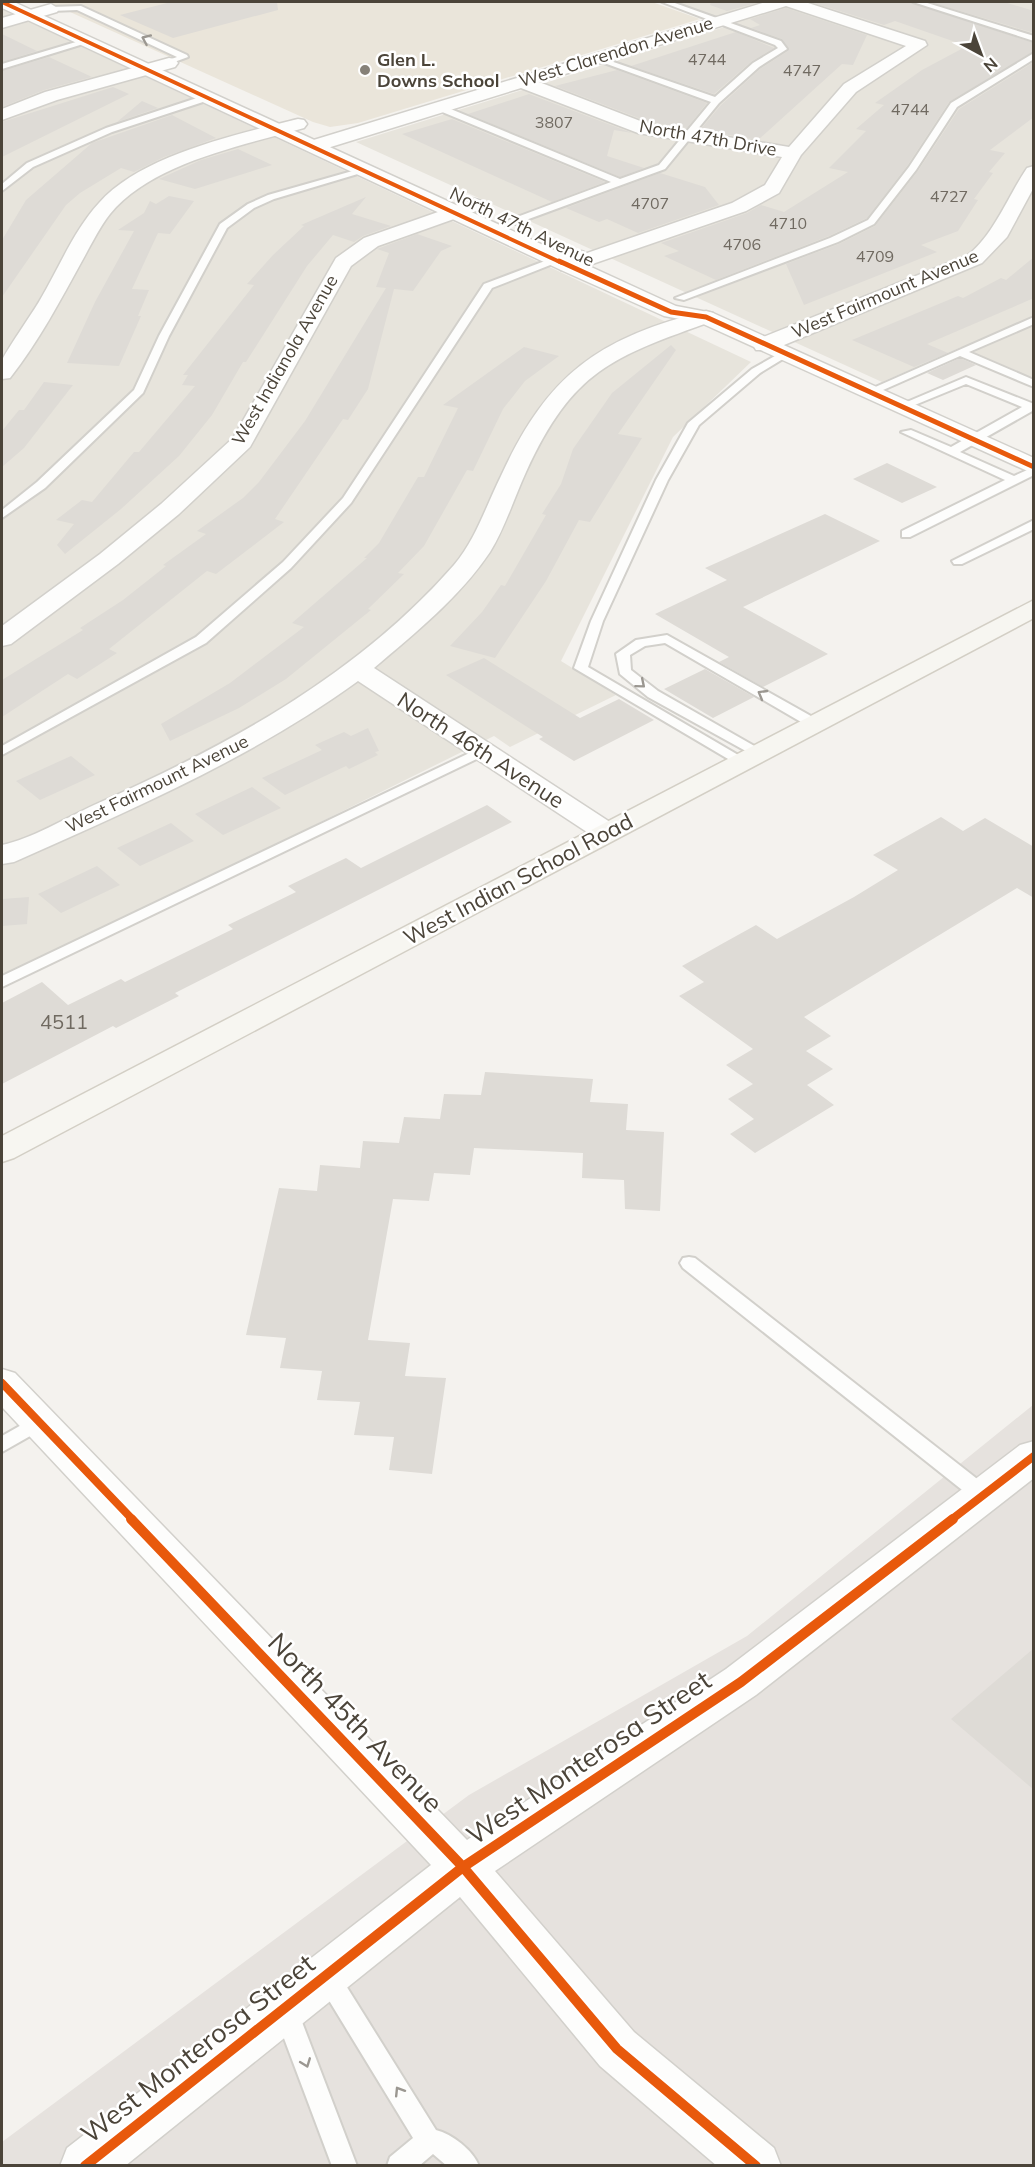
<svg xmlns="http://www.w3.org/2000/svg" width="1035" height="2167" viewBox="0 0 1035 2167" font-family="Mulish,sans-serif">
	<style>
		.residential { fill: #e7e4dc }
		.industrial { fill: #e6e2de }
		.education { fill: #eae5da }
		.building { fill: #dedbd6 }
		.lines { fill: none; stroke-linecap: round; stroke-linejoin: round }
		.service-casing { stroke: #d2d0cb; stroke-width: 4 }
		.minor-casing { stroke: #d2d0cb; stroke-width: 3 }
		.tertiary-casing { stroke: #d2d0cb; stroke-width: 3 }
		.secondary-casing { stroke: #d3cfc5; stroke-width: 3 }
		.service { fill: #fdfdfc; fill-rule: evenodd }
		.minor { fill: #fdfdfc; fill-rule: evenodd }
		.tertiary { fill: #fdfdfc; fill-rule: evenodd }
		.secondary { fill: #f7f6f1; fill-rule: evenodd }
		.cycleway-far3-casing { stroke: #fff; stroke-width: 6 }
		.cycleway-far2-casing { stroke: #fff; stroke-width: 8 }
		.cycleway-far1-casing { stroke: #fff; stroke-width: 12 }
		.cycleway-casing { stroke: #fff; stroke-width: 14 }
		.cycleway-far3 { stroke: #e8590c; stroke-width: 4 }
		.cycleway-far2 { stroke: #e8590c; stroke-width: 5 }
		.cycleway-far1 { stroke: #e8590c; stroke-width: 8 }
		.cycleway { stroke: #e8590c; stroke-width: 10 }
		.oneway { stroke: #9b9791 }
		.poi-dot { fill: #868178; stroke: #fff; stroke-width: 2 }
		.labels { text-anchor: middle; stroke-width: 5; stroke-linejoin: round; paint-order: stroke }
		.far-number-label { font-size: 16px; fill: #706a61 }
		.far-street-label { font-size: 18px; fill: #4b4439; stroke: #fff }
		.far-poi-label { font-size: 18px; font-weight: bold; fill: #4b4439; stroke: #fff; text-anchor: start }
		.number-label { font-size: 20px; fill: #706a61 }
		.street-label { font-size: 22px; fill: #4b4439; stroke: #fff }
		.near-street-label { font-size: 27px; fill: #4b4439; stroke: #fff }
	</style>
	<rect width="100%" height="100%" fill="#f4f2ee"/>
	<!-- residential -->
	<path class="residential" d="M672,2h361v376l-72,-31 -79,35 -526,-240 378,-118z
		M2,9l749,353 -78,75 -112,224 55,34 -106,52 -16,-11 -492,244z"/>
	<!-- industrial -->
	<path class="industrial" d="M1033,1405v760l-1031,1v-24l467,-347 278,-159z"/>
	<!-- education -->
	<path class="education" d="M48,2h604l48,17 -342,104 -28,4 -17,-5z"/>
	<!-- building -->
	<path class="building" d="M171,2h106l1,8 -105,28 -53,-23z
		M711,2h49l-33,9 -17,-6z
		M811,2h100l123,41v8l-85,51 -42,64 -40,52 -38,18 -113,44 -52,-24 15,-5 -18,-8 86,-30 14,-8 23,7 64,-40 -19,-4 37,-37 -10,-2 28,-24 -9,-2 47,-33 45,-24 -72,-25 -11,4z
		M930,2h74l30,9v22z
		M786,8l81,27 -14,30 -11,-1 -84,76 -58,-10 21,-25 39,-36 28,-18 -6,-12 -31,-11 9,-3 -10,-6z
		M736,32l38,16 -22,13 -38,33 -83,-28z
		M2,34l35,17 -35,11z
		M49,57l43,20 -48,13 -42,17v-36z
		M1034,62v55l-44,33 15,3 -16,19 4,1 -19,26 4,1 -20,31 -37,14 16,7 -133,53 -18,-41 53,-20 36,-18 43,-55 41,-62z
		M617,70l90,33 -20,25 -38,-6 -94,-36z
		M113,87l16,7 -127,63v-35z
		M529,94l103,39 -18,-3 -7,26 37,12 -24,9 -152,-63z
		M142,101l16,7 -41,14z
		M172,115l44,23 -52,19 -30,15 -13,-4 -41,25 -14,12 -64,92v-57l24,-40 66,-57z
		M452,119l153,63 -53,20 -150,-68z
		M238,149l34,16 -77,24 -36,-10 42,-19z
		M660,173l45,14 14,18 -81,28 -31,-14 -8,3 -33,-14z
		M169,196l25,5 -24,33 -12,-1 -26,56 17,1 -11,26h3l-22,50 -52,-3 28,-61 39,-71 -16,-1 26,-17 6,-12 6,3z
		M366,197l-14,17 39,12 -28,10 -9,6 -21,-7 -26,31 -61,96h-3l-31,53 -33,41 -58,53 -56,45 -8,-9 17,-21 -18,-4 26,-20 10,2 42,-50h5l56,-66 -13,-1 6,-10h-5l71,-90 -7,-1 26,-29 31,-29 -3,-1z
		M417,234l35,12 -11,5 -28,40 -19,-2 -26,100 -20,31 -5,-1 -68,100 9,3 -68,52 -9,-3 -98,78 8,4 -40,26 -9,-5 -66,43v-37l81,-50 -3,-2 43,-28 43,-34 -3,-1 43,-31 -9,-3 46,-33 16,-16 46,-61 81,-133 -10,-1 13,-34 -12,-4z
		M1034,257v41l-107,46 21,9 -34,14 -62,-27 106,-44 5,2 38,-20 5,2z
		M671,345l5,5 -58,84 24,4 -52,84 -11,-2 -33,61 -51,77 -45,-12 32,-34 19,-27 4,1 41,-71 -4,-1 19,-30 12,-35 39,-56z
		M524,347l35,9 -34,25 -22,28 -30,62 -6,-1 -43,76 -26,27 6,1 -36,35 3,1 -85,69 -47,29 -69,33 -9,-17 69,-41 74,-56 -12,-4 75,-65h-3l15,-15 39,-66h6l34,-69 -15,-3z
		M960,358l16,7 -33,15 -16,-7z
		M44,382l29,3 -49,63 -22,19v-36l17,-21h5z
		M887,463l50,24 -35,16 -49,-24z
		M825,514l55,27 -137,66 85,47 -65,33 -44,-25 10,-5 -74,-43 72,-34 -22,-12z
		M484,658l96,60 39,-19 35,21 -80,41 -35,-22 4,-2 -97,-62z
		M705,669l49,28 -41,21 -49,-29z
		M368,728l11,23 -4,1 3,3 -29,14 -3,-3 -61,29 -23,-17 60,-28 -7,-5 29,-13 7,4z
		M71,756l24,19 -55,25 -24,-19z
		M252,787l29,21 -58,27 -28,-21z
		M487,805l25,17 -337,171 4,3 -63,32 -3,-2 -111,58v-81l40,-21 26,23 53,-26 4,3 108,-53 -5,-4 68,-33 -8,-6 58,-28 15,10z
		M941,817l22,14 22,-13 49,29v51l-17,-10 -213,129 27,19 -25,15 27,18 -26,16 27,20 -79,48 -25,-19 24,-15 -26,-20 25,-15 -27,-19 27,-16 -74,-53 25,-14 -22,-16 74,-41 21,14 77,-42 44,-27 -25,-15z
		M171,823l23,18 -54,25 -23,-18z
		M97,866l23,19 -59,28 -23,-19z
		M29,897l-2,27 -25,2v-27z
		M485,1072l108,7 -3,23 38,2 -2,26 38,2 -4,79 -35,-2 -1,-29 -42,-2 1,-25 -109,-5 -4,27 -36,-2 -5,28 -36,-2 -25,141 42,3 -5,33 41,2 -14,96 -43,-4 5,-33 -40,-2 6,-33 -43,-2 5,-29 -42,-3 6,-30 -40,-3 33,-147 38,3 3,-26 40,3 3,-27 36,2 5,-26 36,2 4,-25 37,1z
		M1034,1648v142l-83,-71z"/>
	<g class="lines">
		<defs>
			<path id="service" d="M662,2h10l109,39 6,8 -28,18 -40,36 -54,66 -150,55h-6v-4l102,-38 -176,-73v-4h6l179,74 39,-14 52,-63 -115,-42v-4l119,41 38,-34 25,-15 -3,-3z
				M913,2h11l110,34v5z
				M81,6l106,49 1,2 -22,8v-4l11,-4 -100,-47 -26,1 -4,-2 4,-2z
				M86,39l7,2 -91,28v-5z
				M1034,53v6l-77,48 -41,63 -42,54 -36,18 -154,58 -9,-2 155,-60 38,-18 41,-53 42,-64z
				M209,94l4,3 -1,2 -100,33 -79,35 -31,24v-7l25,-21 79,-35z
				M363,168l8,2 -97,29 -20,9 -27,20 -58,108 -26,57 -98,95 -43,30v-8l35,-28 97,-92 25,-54 61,-112 28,-20 20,-9z
				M574,250l9,2 -91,36 -141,215 -60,65 -85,75 -204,112v-9l194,-109 87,-75 60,-64 141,-214z
				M1034,317v7l-65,28 65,28v7l-74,-31 -86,38 -10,-2z
				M782,352l9,2 -31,19 -61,52 -31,55 -65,141 -15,46 157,92v6l-5,1 -166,-98 17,-47 65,-141 32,-57 64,-54z
				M966,377l68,27v6l-74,42 54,24 20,-9v8l-124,62h-8v-6l103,-51 -104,-48 10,-2 40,17 71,-40 -56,-23 -61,25 -10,-2z
				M1034,520v9l-72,35h-8l-2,-3z
				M667,635l151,85 2,3 -2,3h-10l-143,-83 -20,3 -15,9 1,15 27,21 107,61 -7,4 -5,-1 -105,-58 -28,-23 -4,-20 20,-14z
				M482,747l5,1v6l-485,233v-11z
				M689,1257l6,1 295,231 3,6 -3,6 -7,2 -7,-2 -293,-233 -3,-5 3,-5z
				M39,1415l7,2 3,5 -3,5 -44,25v-16z
				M327,1965l8,3 101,162c16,4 37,20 43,36h-32l-14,-12 -14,12h-32l3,-9 23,-19 -94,-154 -4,-8 4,-8z
				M285,1998l8,3 4,8 60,157h-25l-59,-157 4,-8z"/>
			<path id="minor" d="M766,2h39l120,39 2,4 -71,47 -55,63 -22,38 -33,18 -171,59h-14l-3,-4 3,-4 171,-59 33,-18 17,-28 -144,-24 -117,-45 -200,62h-14l-2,-4 2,-4zM786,6l120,40 -62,38 -55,63 -141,-23 -109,-42z
				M51,4l8,5 -2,3 -55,16v-10z
				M169,58l6,1 3,4 -3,4 -118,33 -55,20v-11l43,-17z
				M298,119l6,1 3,4 -3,4c-60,17 -153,35 -194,86 -11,14 -19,31 -28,47 -22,40 -43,80 -72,117l-8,1c0,-5 -2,-12 0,-18 1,-6 32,-50 38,-61 19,-32 34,-70 59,-97 42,-48 139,-69 199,-84z
				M1034,166v21l-27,50 -25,26 -210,87h-16l-3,-5 3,-5 212,-85c27,-22 40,-59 59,-87z
				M475,199l7,2 3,4 -3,4 -104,37 -27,20 -101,181 -71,67 -61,50 -107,80 -9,2v-20l98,-72 61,-50 72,-66 103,-180 28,-20z
				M706,311l7,2 4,4 -4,4c-101,36 -140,49 -187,151 -12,26 -21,56 -36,80 -30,45 -75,81 -116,116l242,158 5,6 -5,6 -10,3 -10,-3 -238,-157c-106,77 -225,128 -344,181l-12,2v-19c29,-6 64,-27 92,-40 133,-59 263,-129 360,-240 22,-26 32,-59 47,-89 47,-102 97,-138 205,-165z
				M2,1369l13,4 452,467 259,-171 294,-224 14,-4v37l-278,217 -261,176 139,161 140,116 7,18h-64l-117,-100 -140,-169 -335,269h-65l7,-18 364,-283 -429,-458z"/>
			<path id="tertiary" d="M2,2h12l662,304 37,7 321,145v16l-333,-151 -37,-7 -103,-46 -559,-262z"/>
			<path id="secondary" d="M1034,600v18l-1020,540 -12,4v-26z"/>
		</defs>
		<!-- service casing -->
		<use href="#service" class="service-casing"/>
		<!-- minor casing -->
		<use href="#minor" class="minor-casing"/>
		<!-- tertiary casing -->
		<use href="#tertiary" class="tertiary-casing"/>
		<!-- secondary casing -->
		<use href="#secondary" class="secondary-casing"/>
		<!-- service -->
		<use href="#service" class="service"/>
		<!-- minor -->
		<use href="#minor" class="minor"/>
		<!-- tertiary -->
		<use href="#tertiary" class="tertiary"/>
		<!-- secondary -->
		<use href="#secondary" class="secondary"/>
		<defs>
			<path id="cycleway-far3" d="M2,2l560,261"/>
			<path id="cycleway-far2" d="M559,261l112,51 35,5 328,150"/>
			<path id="cycleway-far1" d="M2,1383l131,137
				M951,1520l83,-64"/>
			<path id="cycleway" d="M131,1519l332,348 154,182 139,117
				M85,2166l378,-299 278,-185 212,-163"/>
		</defs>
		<!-- cycleway-far3 casing -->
		<use href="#cycleway-far3" class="cycleway-far3-casing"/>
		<!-- cycleway-far2 casing -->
		<use href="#cycleway-far2" class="cycleway-far2-casing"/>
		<!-- cycleway-far1 casing -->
		<use href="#cycleway-far1" class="cycleway-far1-casing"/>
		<!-- cycleway casing -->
		<use href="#cycleway" class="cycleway-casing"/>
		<!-- cycleway-far3 -->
		<use href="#cycleway-far3" class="cycleway-far3"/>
		<!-- cycleway-far2 -->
		<use href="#cycleway-far2" class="cycleway-far2"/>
		<!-- cycleway-far1 -->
		<use href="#cycleway-far1" class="cycleway-far1"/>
		<!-- cycleway -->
		<use href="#cycleway" class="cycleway"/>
	</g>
	<!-- one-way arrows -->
	<defs><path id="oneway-chevron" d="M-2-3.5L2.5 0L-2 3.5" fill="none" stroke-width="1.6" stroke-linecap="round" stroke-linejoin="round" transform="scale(1.5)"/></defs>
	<g class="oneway">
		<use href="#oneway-chevron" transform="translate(146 39) rotate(-156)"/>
		<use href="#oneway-chevron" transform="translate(641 684) rotate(40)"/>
		<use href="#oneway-chevron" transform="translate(762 694) rotate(-150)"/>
		<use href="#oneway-chevron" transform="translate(306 2063) rotate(69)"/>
		<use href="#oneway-chevron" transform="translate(399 2091) rotate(-122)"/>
	</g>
	<!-- markers -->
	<circle class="poi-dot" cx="365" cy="70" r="6"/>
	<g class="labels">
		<!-- far-number labels -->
		<g class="far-number-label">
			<text x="707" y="65">4744</text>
			<text x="802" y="76">4747</text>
			<text x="910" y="115">4744</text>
			<text x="554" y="128">3807</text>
			<text x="949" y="202">4727</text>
			<text x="650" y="209">4707</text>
			<text x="788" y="229">4710</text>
			<text x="742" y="250">4706</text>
			<text x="875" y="262">4709</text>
		</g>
		<!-- far-street labels -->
		<g class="far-street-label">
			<text transform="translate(616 52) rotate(-17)" y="6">West Clarendon Avenue</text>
			<text transform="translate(708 138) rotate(10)" y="6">North 47th Drive</text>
			<text transform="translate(522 227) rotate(26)" y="6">North 47th Avenue</text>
			<text transform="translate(885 294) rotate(-23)" y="6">West Fairmount Avenue</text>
			<text transform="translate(285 360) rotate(-60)" y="6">West Indianola Avenue</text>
			<text transform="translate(157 784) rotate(-26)" y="6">West Fairmount Avenue</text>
		</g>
		<!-- far-poi labels -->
		<g class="far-poi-label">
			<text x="377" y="66">Glen L.<tspan x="377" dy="21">Downs School</tspan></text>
		</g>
		<!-- number labels -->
		<g class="number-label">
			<text x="64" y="1029">4511</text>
		</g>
		<!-- street labels -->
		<g class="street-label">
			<text transform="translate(481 750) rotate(33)" y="8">North 46th Avenue</text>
			<text transform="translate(518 879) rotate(-28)" y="8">West Indian School Road</text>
		</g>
		<!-- near-street labels -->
		<g class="near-street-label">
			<text transform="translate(355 1723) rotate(46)" y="9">North 45th Avenue</text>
			<text transform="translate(589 1758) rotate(-34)" y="9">West Monterosa Street</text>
			<text transform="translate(198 2049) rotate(-38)" y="9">West Monterosa Street</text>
		</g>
	</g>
	<!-- border -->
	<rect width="1035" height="2167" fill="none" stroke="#4b4439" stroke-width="6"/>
	<!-- north arrow -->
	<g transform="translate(981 54) rotate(139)" stroke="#ffffff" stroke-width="4.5" paint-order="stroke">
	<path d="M0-4.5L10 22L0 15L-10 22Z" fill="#4b4439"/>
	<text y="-9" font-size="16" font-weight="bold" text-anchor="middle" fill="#4b4439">N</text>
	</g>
</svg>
